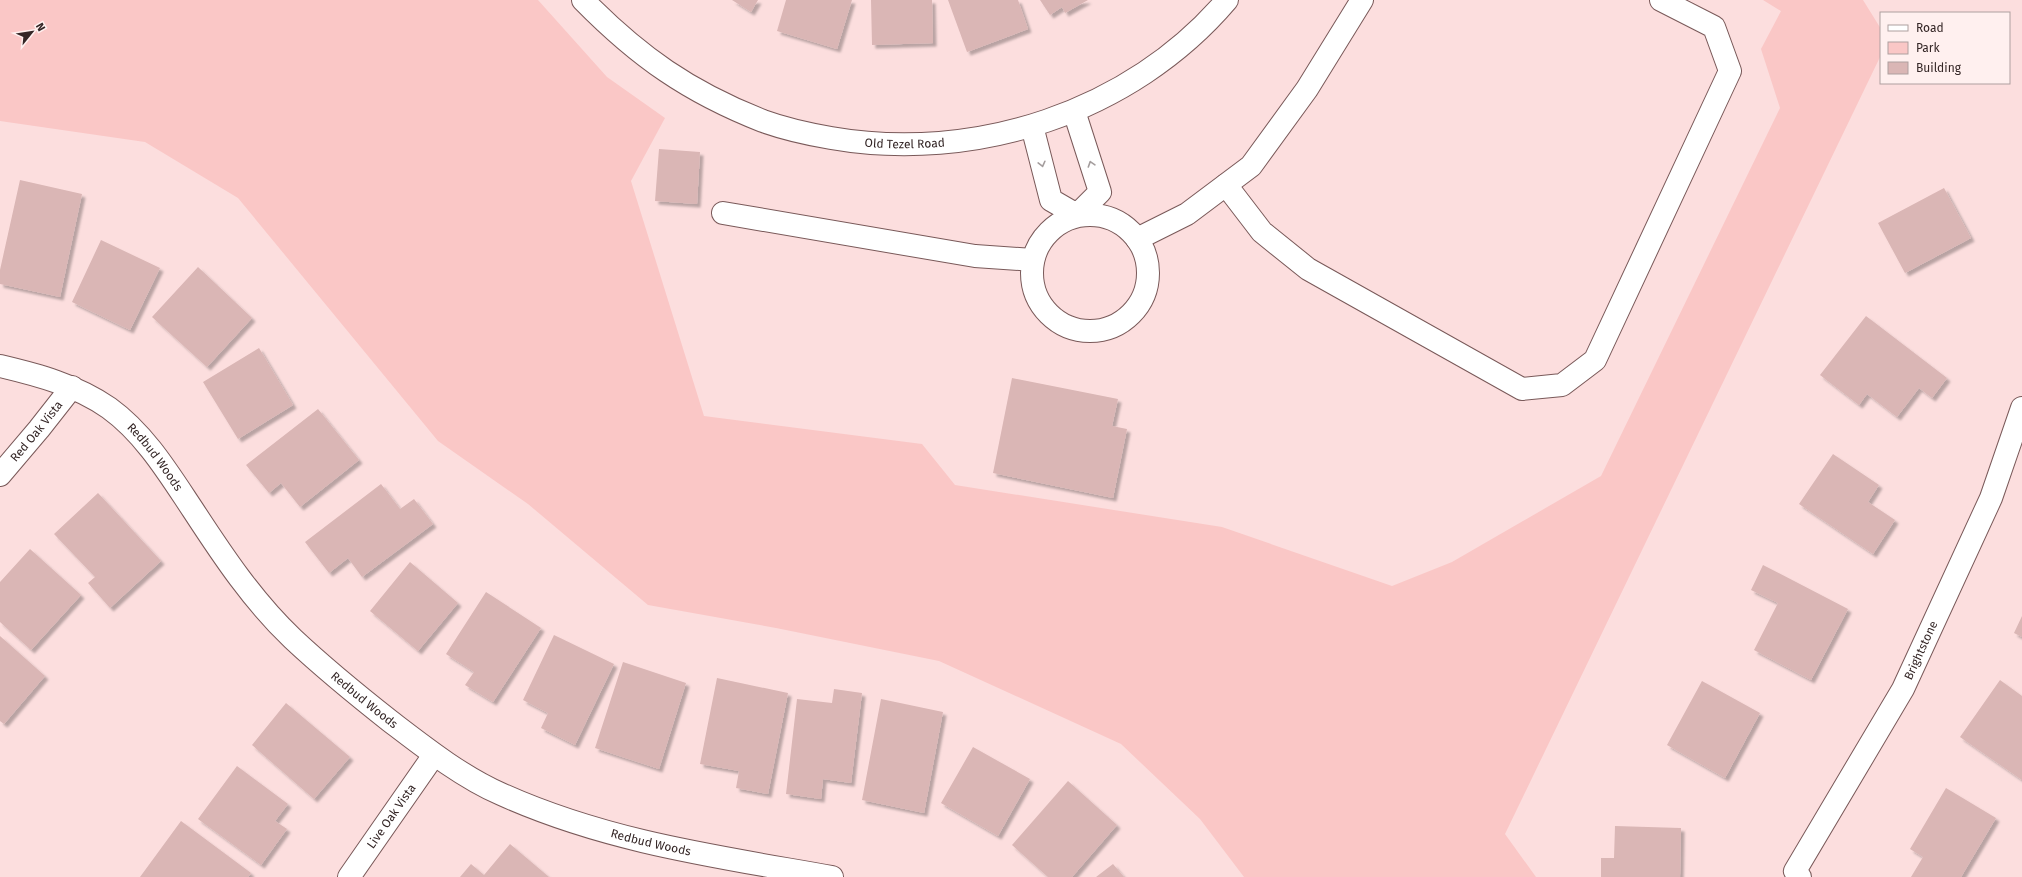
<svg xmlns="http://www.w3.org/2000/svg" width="2022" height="877" viewBox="0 0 2022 877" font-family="'Fira Sans',sans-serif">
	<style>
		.green { fill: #fac7c6 }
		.building { fill: #dab6b5; filter: url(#shadow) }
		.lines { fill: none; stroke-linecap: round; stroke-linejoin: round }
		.street-casing { stroke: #795959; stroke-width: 24 }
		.secondary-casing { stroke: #795959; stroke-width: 24 }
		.street { stroke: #fff; stroke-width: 22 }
		.secondary { stroke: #fff; stroke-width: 22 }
		.oneway { stroke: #a49d9d }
		.labels { text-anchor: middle; stroke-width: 4; stroke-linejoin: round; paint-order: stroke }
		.street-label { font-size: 12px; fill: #342626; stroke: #fff0ef }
	</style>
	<defs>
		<filter id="shadow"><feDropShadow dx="3.5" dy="3.5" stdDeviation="1" flood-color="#0004"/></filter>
	</defs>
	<rect width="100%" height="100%" fill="#fcdede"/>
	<!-- green -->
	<path class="green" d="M0,0h538l69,77 58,41 -34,63 73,235 218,28 33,41 267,42 170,59 60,-24 149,-86 179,-368 -19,-59 20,-38 -18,-11h100l18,29v26l-376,779 31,43h-292l-44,-58 -79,-75 -182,-83 -163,-33 -128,-23 -120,-101 -90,-63 -200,-243 -93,-56 -145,-21z"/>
	<!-- building -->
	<path class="building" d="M732,0h26l-7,12z
		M786,0h66l-15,49 -60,-18z
		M871,0h61l1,43 -61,2z
		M948,0h70l10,29 -61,23z
		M1040,0h48l-23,13 -3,-6 -12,8z
		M659,149l41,3 -3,52 -42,-3z
		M20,180l62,14 -22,103 -60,-13v-14z
		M1944,188l27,50 -66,35 -27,-50z
		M101,240l59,28 -30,62 -58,-28z
		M198,267l54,51 -45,49 -55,-50z
		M1866,316l81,62 -15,20 -13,-10 -22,29 -30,-23 -8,11 -39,-30z
		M259,348l34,57 -55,34 -35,-57z
		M1012,378l106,21 -6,27 15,3 -14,69 -120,-25z
		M318,409l41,51 -59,47 -19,-24 -12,10 -23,-28z
		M1833,454l46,31 -11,17 27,18 -22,34 -74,-50z
		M381,484l19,25 14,-10 19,25 -71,53 -14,-19 -19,15 -24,-31z
		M98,493l63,68 -51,47 -22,-25 7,-6 -41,-43z
		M30,549l51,46 -50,55 -31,-28v-40z
		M410,562l48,41 -40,48 -48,-40z
		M1763,565l85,44 -37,71 -57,-30 24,-47 -27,-13z
		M486,592l55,36 -48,74 -28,-17 9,-13 -28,-18z
		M2022,616v21l-8,-4z
		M554,635l60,29 -39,81 -34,-17 7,-15 -25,-13z
		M0,636l45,40 -41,48 -4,-3z
		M623,662l63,21 -27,86 -64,-21z
		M717,678l71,15 -20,101 -32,-6 3,-17 -39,-7z
		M2000,680l22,16v84l-62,-43z
		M1702,681l58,32 -35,65 -58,-33z
		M834,689l28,4 -11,90 -28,-4 -2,20 -35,-5 11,-95 35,4z
		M881,699l62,13 -19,101 -62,-13z
		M286,703l64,54 -36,42 -62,-54z
		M973,747l57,32 -32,57 -57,-33z
		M237,766l51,38 -13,17 12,8 -26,36 -63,-46z
		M1068,781l49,44 -45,52h-24l-36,-32z
		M1946,788l50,30 -35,59h-50l12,-20 -13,-8z
		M181,821l70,52 -3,4h-108z
		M1615,826l66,2 -1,49h-79v-19h13z
		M510,844l39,33h-89l11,-13 13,11z
		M1113,864l11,13h-28z"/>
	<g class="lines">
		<defs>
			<g id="street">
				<path d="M1032,126l19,74 26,15 23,-23 -26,-81"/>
				<path d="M1226,185l36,47 46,37 214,120 40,-4 33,-25 135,-289 -16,-44 -53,-27"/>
				<path d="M723,213l252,43 58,4"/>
				<circle cx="1090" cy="273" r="58"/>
				<path d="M1137,239l50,-25 64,-48 56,-77 55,-89"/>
				<path id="s1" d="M0,366c38,9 76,19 109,42 36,26 60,66 84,102 30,46 60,91 100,129 31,29 64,56 97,82 34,26 72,56 111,73 106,48 218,63 331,83"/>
				<path id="s2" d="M0,475l39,-46 33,-42"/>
				<path id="s3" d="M349,877l85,-122"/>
				<path id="s4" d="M1800,877l-5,-6 108,-182 88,-191 31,-90"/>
			</g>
			<g id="secondary">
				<path id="s5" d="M583,0c56,57 106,92 180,121 22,8 45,13 68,17 143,25 300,-25 396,-138"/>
			</g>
		</defs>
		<!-- street casing -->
		<use href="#street" class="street-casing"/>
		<!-- secondary casing -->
		<use href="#secondary" class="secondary-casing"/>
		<!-- street -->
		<use href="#street" class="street"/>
		<!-- secondary -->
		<use href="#secondary" class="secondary"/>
	</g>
	<!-- one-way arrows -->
	<defs><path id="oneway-chevron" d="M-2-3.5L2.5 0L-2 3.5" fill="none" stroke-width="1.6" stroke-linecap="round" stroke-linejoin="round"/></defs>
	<g class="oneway">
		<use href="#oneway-chevron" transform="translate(1042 164) rotate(76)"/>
		<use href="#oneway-chevron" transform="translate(1091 164) rotate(-108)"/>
	</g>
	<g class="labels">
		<!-- street labels -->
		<g class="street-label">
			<text dy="4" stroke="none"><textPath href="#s5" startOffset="363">Old Tezel Road</textPath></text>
			<text dy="4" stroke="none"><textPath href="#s2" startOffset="57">Red Oak Vista</textPath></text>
			<text dy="4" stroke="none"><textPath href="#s1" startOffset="185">Redbud Woods</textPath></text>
			<text dy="4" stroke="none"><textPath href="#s4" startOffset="262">Brightstone</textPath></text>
			<text dy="4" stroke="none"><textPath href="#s1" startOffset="508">Redbud Woods</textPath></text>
			<text dy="4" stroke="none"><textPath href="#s3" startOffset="74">Live Oak Vista</textPath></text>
			<text dy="4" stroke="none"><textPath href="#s1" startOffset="832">Redbud Woods</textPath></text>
		</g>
	</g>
	<!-- legend -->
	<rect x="1880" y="12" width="130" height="72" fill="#fff0ef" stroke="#ae9f9f"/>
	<rect x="1888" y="25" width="20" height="6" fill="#ffffff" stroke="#ae9f9f"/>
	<text x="1916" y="32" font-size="12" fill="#342626">Road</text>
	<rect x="1888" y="42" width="20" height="12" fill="#fac7c6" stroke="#ae9f9f"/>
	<text x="1916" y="52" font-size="12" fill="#342626">Park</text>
	<rect x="1888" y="62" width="20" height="12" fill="#dab6b5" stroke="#ae9f9f"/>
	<text x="1916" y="72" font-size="12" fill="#342626">Building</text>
	<!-- north arrow -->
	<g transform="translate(32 32) rotate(60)" stroke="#fff0ef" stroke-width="3" paint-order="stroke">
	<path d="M0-3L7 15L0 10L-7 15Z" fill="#342626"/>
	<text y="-6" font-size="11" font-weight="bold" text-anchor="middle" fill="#342626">N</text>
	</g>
</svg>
